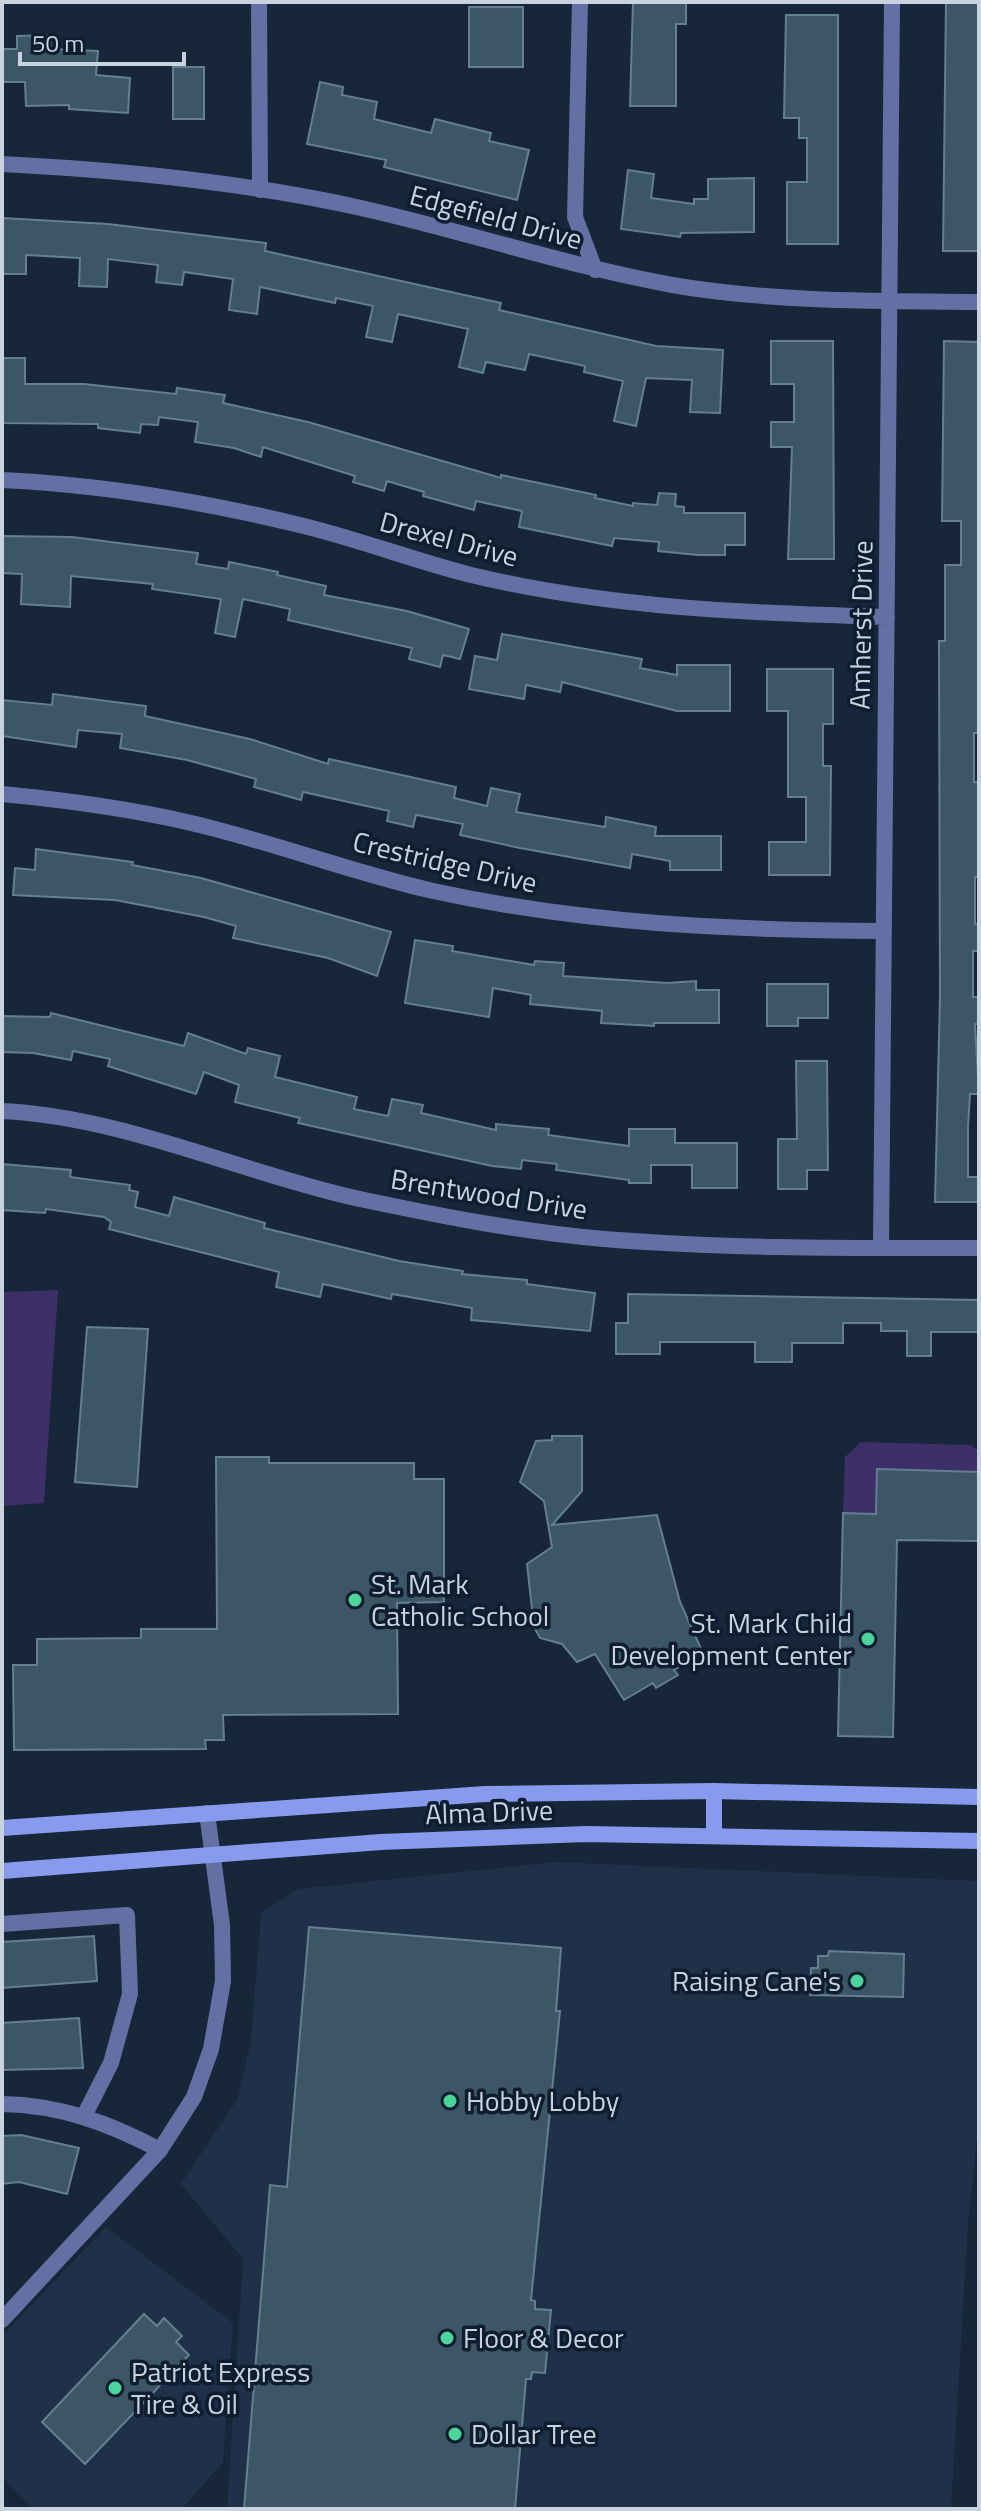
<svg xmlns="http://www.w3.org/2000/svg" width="981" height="2511" viewBox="0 0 981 2511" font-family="'Titillium Web',sans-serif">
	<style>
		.built { fill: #1e3149 }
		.park { fill: #3d3069 }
		.building { fill: #3c5666; stroke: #637f90; stroke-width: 2 }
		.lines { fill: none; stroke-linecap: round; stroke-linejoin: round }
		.street { stroke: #6470a4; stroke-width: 16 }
		.secondary { stroke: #879aed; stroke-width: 16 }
		.poi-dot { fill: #4bd49b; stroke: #0e1d2f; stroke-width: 3 }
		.labels { text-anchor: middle; stroke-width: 7; stroke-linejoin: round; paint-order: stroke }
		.street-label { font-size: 28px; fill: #c9d3df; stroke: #0e1d2f }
		.poi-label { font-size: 28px; fill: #c9d3df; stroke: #0e1d2f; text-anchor: start }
	</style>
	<rect width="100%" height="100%" fill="#172639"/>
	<!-- built -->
	<path class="built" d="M556,1862l423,19v237l-11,107 -17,284h-724l16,-250 -62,-75 56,-84 14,-59 10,-128 37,-24z
		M106,2227l127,96 -10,139 -41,47h-149l-31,-32v-141z"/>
	<!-- park -->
	<path class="park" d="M58,1290l-14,213 -42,3v-214z
		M861,1442l110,3 8,6v21l-102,-3 -1,45 -33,-1 2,-56z"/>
	<!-- building -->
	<path class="building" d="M633,2h53v22h-10v82h-46z
		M946,2h33v249h-36z
		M469,7h54v60h-54z
		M786,15h52v229h-51v-62h20v-44h-8v-20h-15z
		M51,35v14l47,2 -2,24 34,3 -2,35 -59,-4v-4l-43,1 -1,-24h-23v-33h15v-13z
		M173,67h31v52h-31z
		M320,82l23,5 -1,8 35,7 -3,17 57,14 4,-14 56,14 -2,8 40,9 -12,50 -133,-33 2,-7 -79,-16z
		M628,170l26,4 -3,24 43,6v-5h14v-20l46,-1v54l-73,1 -1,4 -59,-8z
		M2,218l106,6 158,19 -1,8 236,52 -2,7 157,36 67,4 -3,63 -30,-1 2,-32 -46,-2 -10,48 -22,-5 9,-40 -39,-9 1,-6 -56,-12 -4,16 -39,-8 -3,11 -24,-6 9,-38 -70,-15 -6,28 -26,-5 7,-31 -37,-8 -1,5 -75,-16 -3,27 -28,-4 4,-31 -49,-7 -2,13 -26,-3 2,-17 -50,-6 -1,28 -28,-1 1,-28 -54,-3v19h-24z
		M771,341h62l1,218h-46l4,-112h-21v-25h23v-38h-23z
		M944,341l35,1v391h-5v49h5v95h-4v47h4v27h-6v46h6v27h-4l4,70h-9l-2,33v50h11v25h-44l5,-205 -1,-356h6v-76h16v-44h-19z
		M2,358h23v26h59l92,10 1,-6 48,7 -2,8 85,19 193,56v-3l95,20 -1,3 38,8v-3l24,2 2,-12 17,1 -1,12 9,1v6h61v32h-20v10h-27l-40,-4 1,-9 -45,-4 -2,8 -93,-19 3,-16 -46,-10 -2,9 -51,-14 1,-4 -37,-11 -3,10 -31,-9 2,-6 -92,-29 -2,10 -27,-9 -39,-6 3,-20 -39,-5 -1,8 -17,-1 -1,9 -42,-5v-4l-96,-1z
		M2,536l70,1 126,16 -2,11 32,5 1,-7 49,10 -1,3 49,11 -2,9 83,16 62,18 -9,30 -17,-4 -3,12 -31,-8 3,-11 -124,-28 2,-11 -47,-10 -8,38 -20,-4 6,-34 -69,-10 1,-5 -82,-8 -1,31 -49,-3 1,-30 -20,-1z
		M502,634l140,25 -2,9 37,7v-10h53v46h-53l-115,-29 -2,10 -34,-7 -2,14 -55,-10 6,-33 22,4z
		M767,669h66v55h-10v42h8l-1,109h-61v-33h37v-45h-18v-86h-21z
		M53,694l93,12 -1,10 105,23 78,25 1,-5 127,28 -2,11 33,8 4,-18 29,6 -4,18 89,15 1,-10 50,10 -1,9h66v34h-51v-9l-38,-7 -2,14 -110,-20 -60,-13 3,-11 -47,-9 -3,12 -26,-6 2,-10 -86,-19 -2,8 -47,-13 2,-8 -69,-19 -67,-12 2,-14 -44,-4 -2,17 -74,-11v-36l50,5z
		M36,849l97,13 -1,3 69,13 190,54 -14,44 -49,-18 -95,-20 3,-12 -32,-9 -89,-17 -102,-5 2,-27 20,2z
		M415,940l38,6 -1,5 82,14 1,-4 29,2 -1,13 104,7 29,-2v9h23v33h-65v3l-53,-3 1,-12 -72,-7 1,-9 -38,-7 -4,29 -84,-14z
		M767,984h61v34h-30v8h-31z
		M51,1013l133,33 4,-13 58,21 2,-6 32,8 -5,21 82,20 -3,12 34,7 4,-17 31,6 -2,8 75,17v-6l53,5 -1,6 81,11v-17h46v14h62v45h-45v-23h-41v18h-22v-3l-73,-10 1,-6 -35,-4 -1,9 -29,-3 -194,-43 2,-5 -65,-16 4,-17 -35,-13 -8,22 -88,-28 2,-7 -37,-8 -2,9 -38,-7 -31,-1v-36l48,1z
		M796,1061h31l1,109h-21v19h-29v-50h19z
		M2,1164l69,6 -1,7 60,8 -1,5 9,2 -3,15 34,9 5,-19 91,26 -1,5 135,33 64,10 -1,3 65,6v4l68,9 -5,38 -119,-11 1,-12 -80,-14 -1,5 -68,-15 -3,13 -44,-10 3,-15 -170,-43 2,-7 -7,-5 -58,-8 -1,4 -43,-3z
		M628,1294l351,6v32h-48v24h-24v-25h-26v-8h-38v20h-51v19h-37v-20h-95v12h-44v-31h12z
		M87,1327l61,2 -11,158 -62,-5z
		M552,1436h30v55l-30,34 105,-10 23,87 23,51 -29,17 4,5 -22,13 -3,-5 -29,17 -29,-46 -18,8 -15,-18 -22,-6 -6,-11 -7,-63 25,-17 -8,-46 -24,-19 16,-41 16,-1z
		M216,1457h53v6h145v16h30v123l-47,1 1,111 -175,1 1,25h-19l1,9 -192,1 -1,-85h24v-26l104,-1v-9h76z
		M877,1469l102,3v69l-82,-1 -4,197 -55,-1 5,-223 33,1z
		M309,1927l252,21 -5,63h4l-29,289 4,1v8l16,1 -6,63 -13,-1 -1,7h-5l-11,130h-271l26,-324 17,2z
		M94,1936l3,45 -95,7v-46z
		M829,1951l75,3 -1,43 -93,-2 1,-27h7v-12h10z
		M79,2018l4,50 -81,2v-47z
		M21,2135l58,13 -12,46 -48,-12 -17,2v-48z
		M144,2314l13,12 7,-8 18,18 -6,6 13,13 -104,109 -43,-42z"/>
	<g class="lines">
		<!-- street -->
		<path class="street" d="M259,2l1,188
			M580,2l-5,215 20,53
			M2,164c120,6 242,18 359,44 107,24 209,59 317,78 99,16 200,15 301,16
			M2,480c104,5 205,22 306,47 55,14 108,34 163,48 139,33 274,38 416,42
			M2,794c63,6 124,14 185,28 83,19 163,50 246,69 153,33 295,39 451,40
			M2,1111c123,6 239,62 358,88 80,17 162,33 244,40 125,10 250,9 375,9
			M881,1248l11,-1246
			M2,1924l125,-9 3,79 -19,69 -27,53
			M2,2104c58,1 107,19 158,46
			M2,2320l158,-170 34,-53 17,-48 12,-68 -1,-56 -15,-112"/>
		<!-- secondary -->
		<path class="secondary" d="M2,1828l483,-34 229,-3 265,6
			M714,1834v-43
			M2,1871l379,-29 205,-8 393,7"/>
	</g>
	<!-- markers -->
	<g class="poi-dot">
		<circle cx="355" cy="1600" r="8"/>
		<circle cx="868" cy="1639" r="8"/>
		<circle cx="857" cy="1981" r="8"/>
		<circle cx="450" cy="2101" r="8"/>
		<circle cx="447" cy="2338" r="8"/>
		<circle cx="115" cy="2388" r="8"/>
		<circle cx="455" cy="2434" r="8"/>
	</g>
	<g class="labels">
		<!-- street labels -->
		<g class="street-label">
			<text transform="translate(496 217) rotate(15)" y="10">Edgefield Drive</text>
			<text transform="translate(449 539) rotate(15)" y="10">Drexel Drive</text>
			<text transform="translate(861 625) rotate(-89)" y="10">Amherst Drive</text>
			<text transform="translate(445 862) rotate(13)" y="10">Crestridge Drive</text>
			<text transform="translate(489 1194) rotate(9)" y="10">Brentwood Drive</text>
			<text transform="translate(489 1812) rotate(-2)" y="10">Alma Drive</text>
		</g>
		<!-- poi labels -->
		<g class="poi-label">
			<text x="371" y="1594">St. Mark<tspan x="371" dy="32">Catholic School</tspan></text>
			<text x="852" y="1633" text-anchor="end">St. Mark Child<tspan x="852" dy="32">Development Center</tspan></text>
			<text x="841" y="1991" text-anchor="end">Raising Cane's</text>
			<text x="466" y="2111">Hobby Lobby</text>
			<text x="463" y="2348">Floor &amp; Decor</text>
			<text x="131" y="2382">Patriot Express<tspan x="131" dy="32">Tire &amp; Oil</tspan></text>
			<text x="471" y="2444">Dollar Tree</text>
		</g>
	</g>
	<!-- border -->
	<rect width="981" height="2511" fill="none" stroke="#c9d3df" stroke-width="8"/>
	<!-- scale -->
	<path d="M20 52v12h164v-12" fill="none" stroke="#c9d3df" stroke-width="4"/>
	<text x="32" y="52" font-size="24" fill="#c9d3df" stroke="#0e1d2f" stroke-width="6" paint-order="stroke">50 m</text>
</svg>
